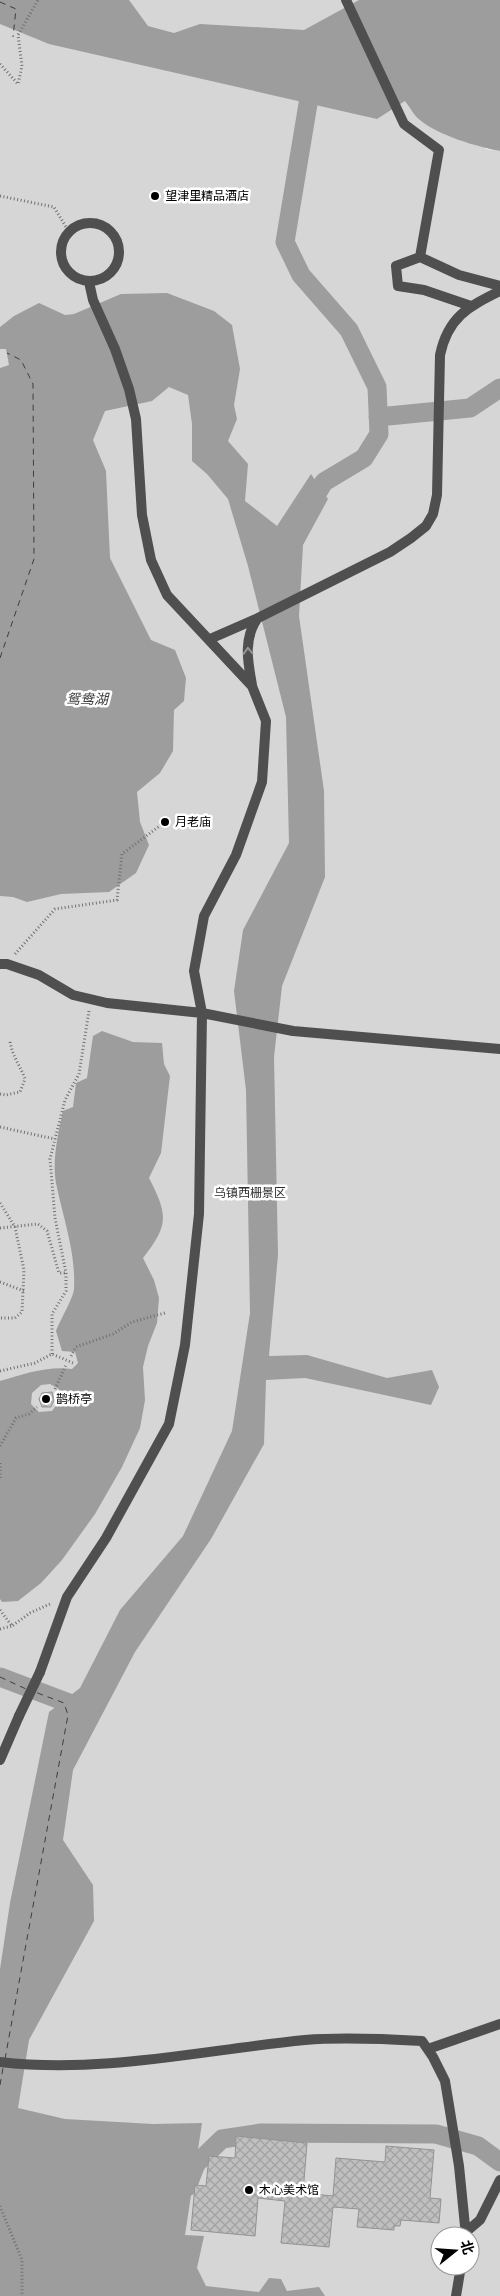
<svg xmlns="http://www.w3.org/2000/svg" width="500" height="2296" viewBox="0 0 500 2296" font-family="'PT Sans Narrow','Noto Sans SC',sans-serif">
	<style>
		.park { fill: #d6d6d6; fill-rule: evenodd }
		.water { fill: #9d9d9d; fill-rule: evenodd }
		.lines { fill: none; stroke-linecap: round; stroke-linejoin: round }
		.canal { stroke: #9d9d9d; stroke-width: 19 }
		.ferry { stroke: #3e3e3e; stroke-width: 1; stroke-dasharray: 6 5; stroke-linecap: butt }
		.building { fill: url(#building-cross-hatch); stroke: #939393 }
		.path { stroke: #717171; stroke-width: 3; stroke-dasharray: 1 2.5; stroke-linecap: butt }
		.service { stroke: #4f4f4f; stroke-width: 10 }
		.minor { stroke: #4f4f4f; stroke-width: 10 }
		.oneway { stroke: #959595 }
		.poi-dot { fill: #000; stroke: #fff; stroke-width: 2 }
		.labels { text-anchor: middle; stroke-width: 5; stroke-linejoin: round; paint-order: stroke }
		.poi-label { font-size: 12px; fill: #000; stroke: #fff; text-anchor: start }
		.park-label { font-size: 12px; fill: #2d2d2d; stroke: #fff }
		.water-label { font-size: 14px; font-style: italic; fill: #3e3e3e; stroke: #fff }
	</style>
	<defs>
		<pattern id="building-cross-hatch" width="8" height="8" patternUnits="userSpaceOnUse" patternTransform="scale(1.25)"><rect width="8" height="8" fill="#bfbfbf"/><path d="M0 0l8 8M0 8l8-8" fill="none" stroke="#a2a2a2"/></pattern>
	</defs>
	<rect width="100%" height="100%" fill="#fff"/>
	<!-- park -->
	<path class="park" d="M0,0h363l123,149 14,2v2145h-500zM440,2236h30v30h-30z"/>
	<!-- water -->
	<path class="water" d="M0,0h129l19,26 26,7 26,-9 104,6 55,-30h141v151c-22,-4 -63,-16 -80,-31 -6,-4 -10,-13 -15,-19l-28,18 -328,-75 -49,-20z
		M167,293l47,18 18,14 8,44 -6,36 3,14 -9,22 20,23 -3,37 32,25 34,-52 17,25 -25,46 -4,71 25,175 1,86 -43,109 -8,71 4,198 -9,101 38,-1 80,23 45,-8 7,17 -8,18 -126,-27 -39,2 -2,64 -53,95 -76,113 -62,118 -10,70 30,45 1,36 -65,119 -11,68 47,11 88,5 49,-1 -17,112 19,1 -7,32 9,18 53,6 10,-14 12,1 6,12 32,-4 6,9h-325v-327l10,-66 39,-191 31,-24 40,-78 63,-74 49,-105 18,-118 -4,-223 -12,-99 9,-61 46,-87 -3,-126 -38,-151 -20,-67 -21,-25 -15,-13v-37l-4,-29 -19,-8 -17,14 -47,10 -12,29 13,31 4,87 41,82 24,10 11,28 -2,23 -10,9 -1,41 -13,22 -23,19 3,30 9,23 -13,28 -27,19 -48,2 -34,8 -14,-5 -13,-1v-528l9,-3 -3,-16h-6v-22l14,-11 25,-13 26,12 9,-1 47,-20z
		M102,1031l31,11 29,1 2,21 6,12 -9,77 -12,25c19,37 20,47 -6,80l11,22 5,18 -2,25 -9,23 -5,21 2,33 -5,28 -18,39 -27,47 -33,46 -21,23 -23,18 -16,1 -2,-3v-218c25,-7 46,-15 72,-12l6,-6 -3,-11 -13,-1 -6,-20c4,-11 17,-32 18,-42 2,-37 -11,-71 -18,-106 -4,-23 2,-49 7,-72l10,-4 3,-24 11,-5 6,-42zM50,1384l9,5 1,11 -8,11 -13,1 -8,-8 1,-11 9,-8z"/>
	<g class="lines">
		<!-- canal -->
		<path class="canal" d="M378,417l92,-9 30,-20
			M308,508l16,-26 40,-24 15,-24 -2,-47 -28,-57 -48,-55 -16,-33 26,-156
			M0,1677l74,28
			M187,2187l9,-23 26,-25 39,-6 175,1 42,12 22,16"/>
		<!-- ferry -->
		<path class="ferry" d="M0,2l16,7 -3,28
			M0,658l34,-99 -1,-175 -12,-24 -14,-7
			M0,1677l26,12
			M5,2059l63,-344 -4,-12 -29,-11
			M0,2085l3,-17"/>
	</g>
	<!-- building -->
	<path class="building" d="M52,1392l2,8 -3,7h-9l-3,-8 3,-6z
		M236,2136l71,7 -4,50 30,3 3,-38 49,4 1,-16 48,4 -4,48 11,1 -2,24 -38,-3 -1,6h-6v4l-37,-3 2,-18 -26,-2 -4,40 -48,-4 4,-42 -27,-3 -3,38 -64,-6 4,-45 11,1 3,-30 26,2z"/>
	<g class="lines">
		<!-- path -->
		<path class="path" d="M0,64l18,20 4,-18 -4,-31 20,-35
			M0,196l54,11 15,25
			M15,954l40,-45 62,-9 5,-46 43,-32
			M0,1094l6,1 14,-3 5,-13c-5,-14 -13,-23 -15,-38
			M0,1127l55,12
			M0,1203l15,24 9,43 -2,42 -7,6h-15
			M0,1228l38,-4 9,7 12,42h7
			M0,1282l24,9
			M52,1354v-40l14,-23v-18l-11,-55 -5,-59 15,-59 14,-26 10,-63
			M71,1356l5,-9 37,-13 19,-12 33,-9
			M0,1371l35,-8 17,-9 21,9
			M55,1389l11,-24
			M0,1446l16,-28 13,-4 8,-7
			M0,1463v15
			M0,1610l12,16 18,-13 20,-9
			M0,1629l12,-3
			M0,2206l22,54v36"/>
		<!-- service -->
		<path class="service" d="M346,0l58,124 35,26 -19,107 39,18 41,11
			M61 252a29 29 0 1 1 58 0a29 29 0 1 1-58 0Z
			M420,257l-24,9 2,20 26,4 47,16
			M210,639l48,-21 132,-66 21,-14 15,-12 7,-12 4,-19 3,-140c8,-38 28,-48 60,-64
			M252,685c-4,-23 -9,-45 5,-66
			M0,964h7l32,11 34,20 34,8 95,10 91,18 207,18
			M40,1672l27,-75 39,-59 63,-114 16,-79 14,-131 3,-201 -8,-42 10,-55 32,-61 26,-73 4,-61 -14,-35 -85,-91 -16,-35 -9,-45 -6,-96 -7,-30 -14,-40 -22,-49 -4,-18
			M0,1760l19,-44
			M428,2049l72,-25
			M0,2062c102,12 203,-12 305,-22 35,-3 82,-1 117,1l11,16 12,24 14,85 7,70
			M467,2231l13,-11 20,-40
			M456,2296l5,-30"/>
		<!-- minor -->
		<path class="minor" d="M19,1716l21,-44"/>
	</g>
	<!-- one-way arrows -->
	<defs><path id="oneway-chevron" d="M-2-3.5L2.5 0L-2 3.5" fill="none" stroke-width="1.6" stroke-linecap="round" stroke-linejoin="round" transform="scale(1.25)"/></defs>
	<use class="oneway" href="#oneway-chevron" transform="translate(248 651) rotate(-92)"/>
	<!-- markers -->
	<g class="poi-dot">
		<circle cx="155" cy="196" r="5"/>
		<circle cx="165" cy="822" r="5"/>
		<circle cx="46" cy="1399" r="5"/>
		<circle cx="249" cy="2190" r="5"/>
	</g>
	<g class="labels">
		<!-- poi labels -->
		<g class="poi-label">
			<text x="165" y="200">望津里精品酒店</text>
			<text x="175" y="826">月老庙</text>
			<text x="56" y="1403">鹊桥亭</text>
			<text x="259" y="2194">木心美术馆</text>
		</g>
		<!-- park labels -->
		<g class="park-label">
			<text x="250" y="1197">乌镇西栅景区</text>
		</g>
		<!-- water labels -->
		<g class="water-label">
			<text x="87" y="704">鸳鸯湖</text>
		</g>
	</g>
	<!-- north arrow -->
	<g transform="translate(455 2251) rotate(73)"><circle r="24" fill="#ffffff" stroke="#999999"/>
	<path d="M0-4L9 19L0 12L-9 19Z" fill="#000000"/>
	<text y="-8" font-size="14" font-weight="bold" text-anchor="middle" fill="#000000">北</text>
	</g>
</svg>
